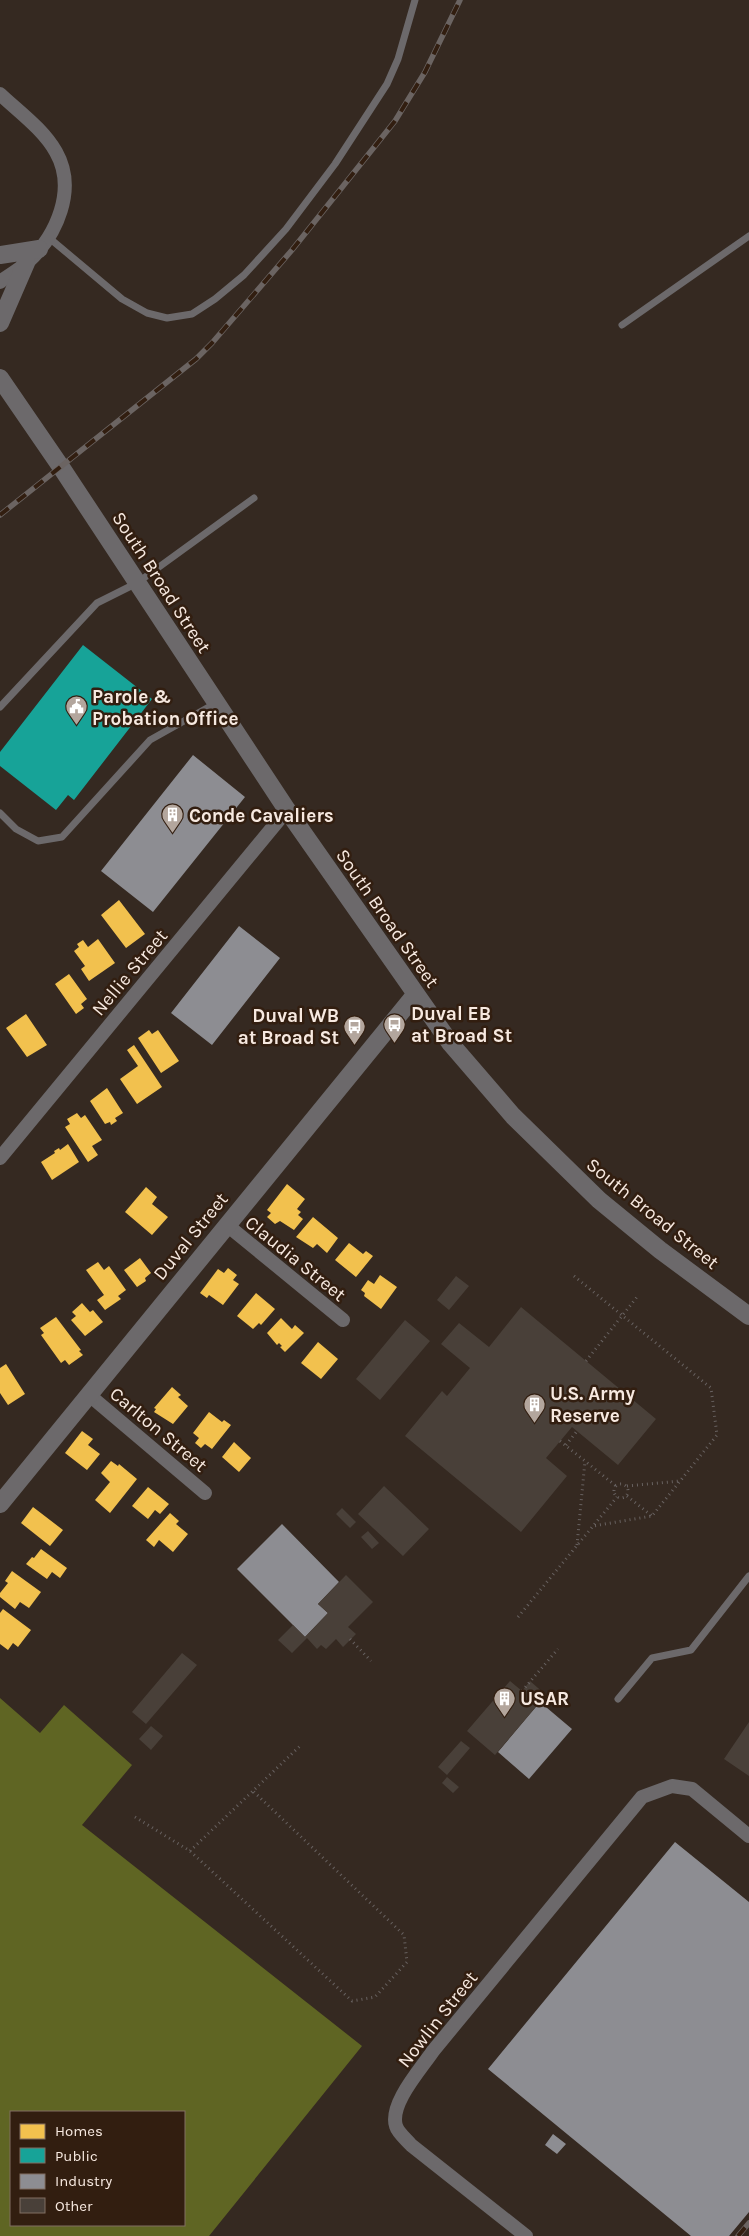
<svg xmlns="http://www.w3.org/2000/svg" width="749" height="2236" viewBox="0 0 749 2236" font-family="Karla,sans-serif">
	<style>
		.forest { fill: #5f6523; fill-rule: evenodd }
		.homes { fill: #f2c14e }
		.public { fill: #17a398 }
		.industry { fill: #8d8d92 }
		.building { fill: #494039 }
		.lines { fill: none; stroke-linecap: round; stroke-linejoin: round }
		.path { stroke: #686261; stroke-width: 3; stroke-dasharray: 1 4; stroke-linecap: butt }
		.service { stroke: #6c696b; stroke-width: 7 }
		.minor { stroke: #6c696b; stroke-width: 14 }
		.tertiary { stroke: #6c696b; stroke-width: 18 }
		.rail-casing { stroke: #6b6462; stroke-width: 5.5 }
		.rail { stroke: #321e10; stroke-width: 4; stroke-dasharray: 11; stroke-linecap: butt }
		.labels { text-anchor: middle; stroke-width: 5; stroke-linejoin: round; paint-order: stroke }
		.street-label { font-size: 19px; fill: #f7e9e0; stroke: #321e10 }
		.poi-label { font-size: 19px; font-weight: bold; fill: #f7e9e0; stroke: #321e10; text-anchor: start }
	</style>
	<rect width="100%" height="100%" fill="#352921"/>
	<!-- forest -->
	<path class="forest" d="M0,1698l40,35 24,-28 68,60 -50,60 280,221 -153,190h-209zM11,2112h173v113h-173z"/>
	<!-- homes -->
	<path class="homes" d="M119,900l26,34 -19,14 -25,-33z
		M98,939l17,24 -26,18 -8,-12 4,-3 -11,-15 5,-4 -2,-3 6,-4 5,7z
		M69,974l18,25 -6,5 3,4 -8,6 -21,-30z
		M26,1014l21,31 -20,12 -21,-29z
		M149,1030l3,4 6,-4 21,31 -18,12 -23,-35z
		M134,1045l28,42 -25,17 -17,-25 18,-13 -11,-16z
		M107,1088l16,25 -8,5 2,3 -6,4 -1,-3 -5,2 -15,-23z
		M77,1113l4,5 4,-3 17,25 -10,6 6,9 -10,7 -23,-35 5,-3 -3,-5z
		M68,1144l11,18 -27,18 -11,-18 14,-9 -1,-2 5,-3 1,2z
		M287,1184l18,15 -8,10 4,3 -3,3 5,4 -9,11 -14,-9 -5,3 -8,-7 4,-4 -4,-3z
		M146,1187l11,10 -5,7 16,13 -16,18 -27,-23z
		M313,1217l25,21 -11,15 -10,-9 -4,4 -17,-11z
		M349,1243l14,11 3,-3 7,5 -17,21 -21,-17z
		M140,1258l11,15 -6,5 1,3 -9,6 -13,-17z
		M98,1262l6,8 5,-4 17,24 -8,6 3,3 -16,11 -8,-10 7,-5 -18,-25z
		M228,1268l9,7 -4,5 6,4 -16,21 -14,-10 -2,3 -7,-5 18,-24 6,4z
		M380,1275l17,12 -16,22 -17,-13 1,-3 -4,-3 7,-10 6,4z
		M256,1293l19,16 -14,16 -2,-2 -6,6 -16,-13z
		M82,1303l8,9 3,-2 10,12 -18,14 -14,-16 5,-4 -4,-4z
		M56,1317l25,33 -2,1 4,4 -14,10 -4,-5 -4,3 -20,-28 3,-2 -4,-5z
		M281,1318l11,11 3,-4 9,8 -19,19 -5,-5 2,-1 -3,-3 -2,2 -10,-12z
		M318,1342l20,17 -17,20 -20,-16z
		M6,1364l19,30 -17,11 -8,-12v-25z
		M172,1387l9,8 -3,2 10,9 -15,18 -19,-12 2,-3 -2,-1z
		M209,1412l13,10 2,-2 7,5 -19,24 -7,-5 -4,4 -6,-5 4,-5 -6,-5z
		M82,1431l11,8 -5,6 12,9 -13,16 -22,-17z
		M234,1442l17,16 -12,14 -17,-15z
		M111,1461l7,5 1,-2 18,15 -27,34 -15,-13 15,-18 -9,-9z
		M148,1487l21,17 -9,10 -5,-4 -7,9 -16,-13z
		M33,1507l30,23 -13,16 -29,-23z
		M170,1513l9,8 -3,3 12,10 -15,18 -14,-12 -5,7 -8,-7z
		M41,1549l26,19 -7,10 -8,-6 -5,7 -21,-15 6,-7 2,1z
		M12,1571l29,21 -12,16 -9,-6 -5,7 -15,-12v-4l8,-10 -3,-2z
		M3,1609l28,21 -13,17 -5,-4 -5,7 -8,-6v-31z"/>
	<!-- public -->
	<path class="public" d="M83,645l69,54 -78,101 -6,-5 -12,15 -56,-44v-14z"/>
	<!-- industry -->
	<path class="industry" d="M193,755l52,42 -92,115 -52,-41z
		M239,926l41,32 -68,87 -41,-32z
		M282,1524l57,58 -21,22 10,9 -23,24 -68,-68z
		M540,1702l32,27 -43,50 -31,-27z
		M675,1842l74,60v310l-20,24h-38l-203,-167z
		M553,2134l13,10 -9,10 -12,-9z"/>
	<!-- building -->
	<path class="building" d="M456,1276l13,10 -20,24 -12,-10z
		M521,1307l135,112 -38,46 -46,-38 -26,31 21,18 -46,56 -116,-96 37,-45 5,5 23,-28 -29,-24 18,-21 30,24z
		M405,1320l25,21 -50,59 -24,-21z
		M384,1486l45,43 -26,27 -45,-42z
		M342,1508l14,14 -6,6 -14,-14z
		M368,1531l11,12 -7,6 -11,-12z
		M346,1575l27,27 -25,25 8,7 -13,13 -7,-8 -10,10 -5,-4 -4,4 -10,-11 -15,15 -14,-13 15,-15 12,12 23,-24 -10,-9z
		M182,1653l15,12 -51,59 -14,-12z
		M510,1681l12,10 8,-10 16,14 -51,60 -28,-24z
		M749,1722v54l-25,-17z
		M151,1726l12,10 -12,14 -12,-11z
		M461,1741l9,7 -23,27 -9,-8z
		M447,1777l12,10 -6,6 -11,-10z"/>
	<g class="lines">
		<!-- path -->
		<path class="path" d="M574,1276l137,112 6,47 -65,81 -59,10
			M586,1361l51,-64
			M560,1441l56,45
			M566,1445l11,-14
			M614 1491a7 7 0 1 1 14 0a7 7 0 1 1-14 0Z
			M627,1486l53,-5
			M627,1496l25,20
			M577,1545l8,-84
			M518,1617l99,-120
			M350,1639l21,22
			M522,1691l36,-42
			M135,1817l55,34 162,150 23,-4 32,-35 -3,-27 -151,-144
			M190,1851l110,-105"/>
		<!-- service -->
		<path class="service" d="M48,237l74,62 25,14 20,5 25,-4 23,-15 29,-24 42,-46 49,-65 52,-80 11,-25 17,-59
			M622,325l127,-89
			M0,707l97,-104 40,-20 117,-85
			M0,813l16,16 22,12 24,-4 88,-97 66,-37
			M618,1699l34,-41 39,-8 58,-74"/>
		<!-- minor -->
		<path class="minor" d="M0,94c19,18 43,35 56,58 21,37 1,83 -28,110 -8,7 -19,13 -28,20
			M0,1158l287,-348
			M227,1225l116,95
			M88,1394l117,99
			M526,2236l-115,-91c-4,-5 -13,-12 -15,-19 -7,-22 25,-57 37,-75l209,-254 30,-11 20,3 57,47"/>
		<!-- tertiary -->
		<path class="tertiary" d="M0,255l39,-6
			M0,323l26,-60
			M0,378l61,89 226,343 164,234 62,72 86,84 61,50 89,66
			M0,1504l415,-509"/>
		<defs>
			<path id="rail" d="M0,515l196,-156 16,-16 80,-93 103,-129 30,-49 35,-72
				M738,2236l11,-13"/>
		</defs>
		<!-- rail casing -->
		<use href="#rail" class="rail-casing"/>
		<!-- rail -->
		<use href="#rail" class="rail"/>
	</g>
	<!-- icons -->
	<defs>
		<symbol id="civic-pin" viewBox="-11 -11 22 30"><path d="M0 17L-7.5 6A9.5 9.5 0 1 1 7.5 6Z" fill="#b3a69d" stroke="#321e10"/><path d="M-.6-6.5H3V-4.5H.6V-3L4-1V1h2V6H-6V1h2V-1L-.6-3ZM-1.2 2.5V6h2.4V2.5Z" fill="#fff"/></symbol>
		<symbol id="building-pin" viewBox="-11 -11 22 30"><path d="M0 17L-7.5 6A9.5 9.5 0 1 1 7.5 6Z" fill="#b3a69d" stroke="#321e10"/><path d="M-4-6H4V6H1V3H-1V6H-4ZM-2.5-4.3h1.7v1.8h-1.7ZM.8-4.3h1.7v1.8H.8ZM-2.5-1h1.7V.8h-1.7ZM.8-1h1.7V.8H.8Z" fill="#fff"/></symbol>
		<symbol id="bus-pin" viewBox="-11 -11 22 30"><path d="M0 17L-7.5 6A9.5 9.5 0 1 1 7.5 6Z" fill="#b3a69d" stroke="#321e10"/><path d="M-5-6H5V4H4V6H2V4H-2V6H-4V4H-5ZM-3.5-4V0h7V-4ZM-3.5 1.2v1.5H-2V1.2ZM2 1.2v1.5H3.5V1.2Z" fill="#fff"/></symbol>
	</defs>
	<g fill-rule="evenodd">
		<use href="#civic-pin" x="64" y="694" width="25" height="34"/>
		<use href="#building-pin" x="160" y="802" width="25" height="34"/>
		<use href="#bus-pin" x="382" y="1012" width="25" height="34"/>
		<use href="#bus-pin" x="342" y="1014" width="25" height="34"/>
		<use href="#building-pin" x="522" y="1392" width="25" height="34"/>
		<use href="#building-pin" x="492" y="1686" width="25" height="34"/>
	</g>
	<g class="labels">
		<!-- street labels -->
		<g class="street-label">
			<text transform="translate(162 582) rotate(57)" y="7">South Broad Street</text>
			<text transform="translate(388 918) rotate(55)" y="7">South Broad Street</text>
			<text transform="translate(129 972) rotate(-50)" y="7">Nellie Street</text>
			<text transform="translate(653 1213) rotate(39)" y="7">South Broad Street</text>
			<text transform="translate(190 1236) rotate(-51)" y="7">Duval Street</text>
			<text transform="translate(296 1258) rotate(39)" y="7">Claudia Street</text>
			<text transform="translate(159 1429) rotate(40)" y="7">Carlton Street</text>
			<text transform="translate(437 2019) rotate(-52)" y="7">Nowlin Street</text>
		</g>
		<!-- poi labels -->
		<g class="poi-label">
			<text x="92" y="703">Parole &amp;<tspan x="92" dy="22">Probation Office</tspan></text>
			<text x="189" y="822">Conde Cavaliers</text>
			<text x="411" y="1020">Duval EB<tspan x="411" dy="22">at Broad St</tspan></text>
			<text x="339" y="1022" text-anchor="end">Duval WB<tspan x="339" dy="22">at Broad St</tspan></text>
			<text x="550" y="1400">U.S. Army<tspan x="550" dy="22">Reserve</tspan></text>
			<text x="520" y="1705">USAR</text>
		</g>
	</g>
	<!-- legend -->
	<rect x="10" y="2111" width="175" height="115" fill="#321e10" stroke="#816f63"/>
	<rect x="20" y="2124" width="25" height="15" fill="#f2c14e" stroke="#816f63"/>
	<text x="55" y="2136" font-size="15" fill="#f7e9e0">Homes</text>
	<rect x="20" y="2148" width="25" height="15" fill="#17a398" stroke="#816f63"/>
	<text x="55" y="2161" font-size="15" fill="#f7e9e0">Public</text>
	<rect x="20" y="2174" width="25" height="15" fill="#8d8d92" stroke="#816f63"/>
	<text x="55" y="2186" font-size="15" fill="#f7e9e0">Industry</text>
	<rect x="20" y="2198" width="25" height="15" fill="#494039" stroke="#816f63"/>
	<text x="55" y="2211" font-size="15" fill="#f7e9e0">Other</text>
</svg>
